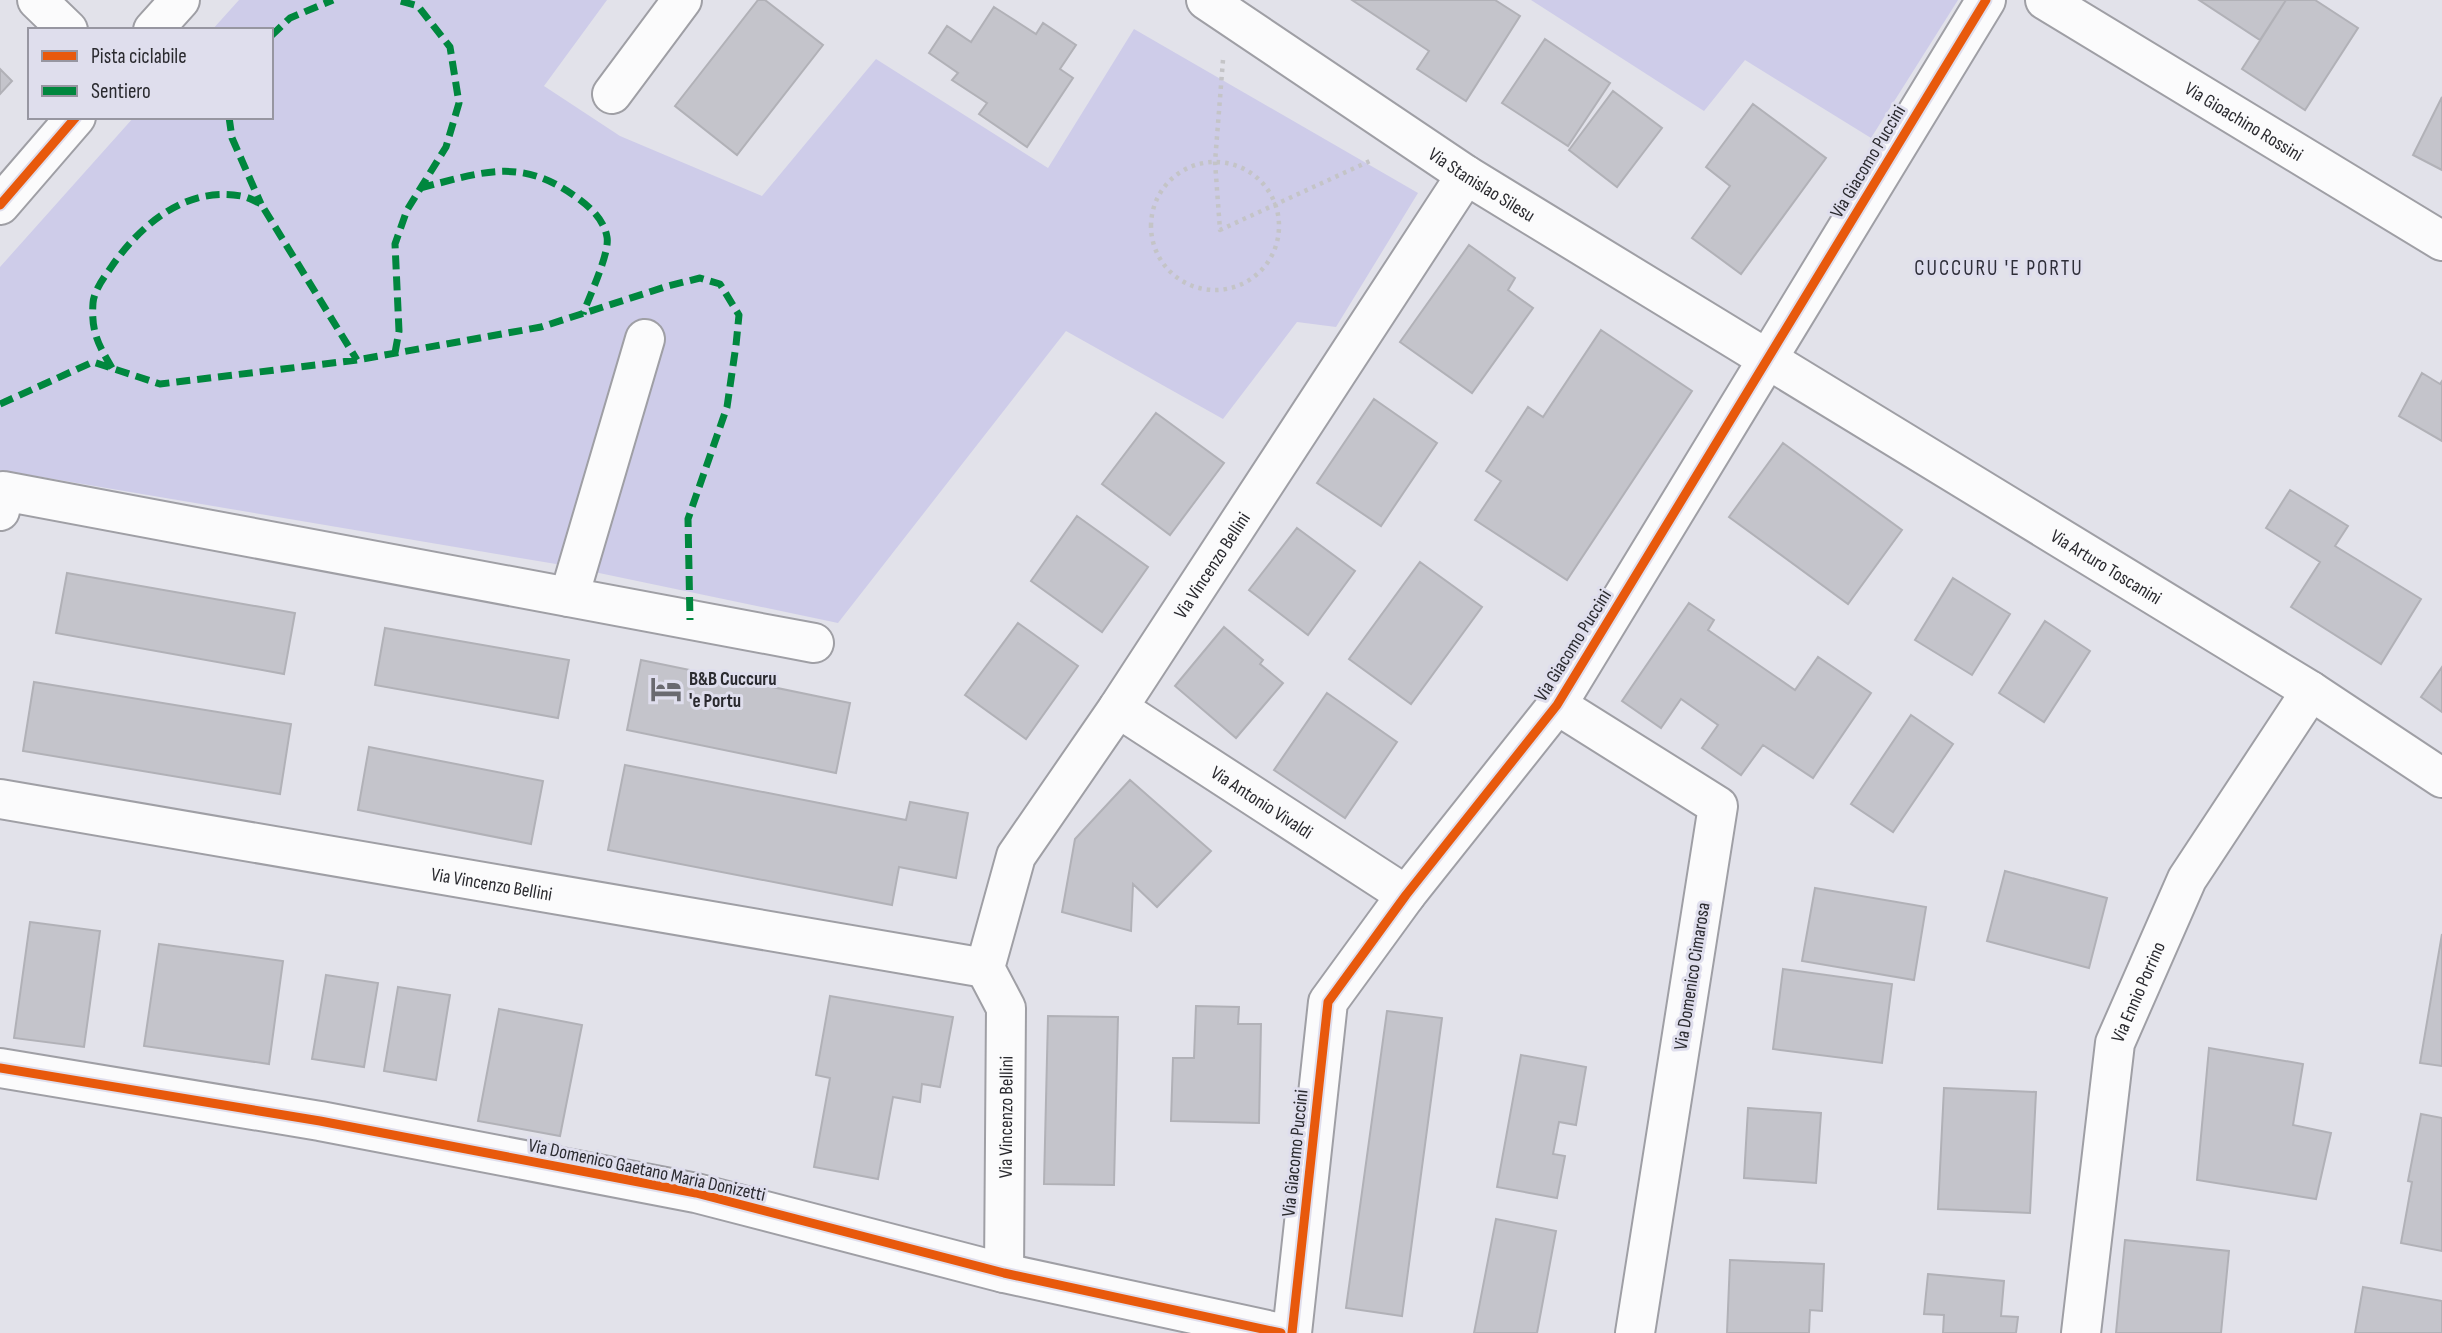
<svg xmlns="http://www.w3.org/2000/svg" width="2442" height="1333" viewBox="0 0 2442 1333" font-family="'Sofia Sans Condensed',sans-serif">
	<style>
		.green { fill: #cecce9 }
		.building { fill: #c4c4cb; stroke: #b1b1b7; stroke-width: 2 }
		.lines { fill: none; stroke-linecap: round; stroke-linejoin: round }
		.minor-casing { stroke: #9f9fa5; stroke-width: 42 }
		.path { stroke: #c4c4c7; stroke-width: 4.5; stroke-dasharray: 3.5 5; stroke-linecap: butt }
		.minor { stroke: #fbfbfc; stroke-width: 38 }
		.quiet { stroke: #00873e; stroke-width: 7; stroke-dasharray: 14 7; stroke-linecap: butt }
		.cycleway-casing { stroke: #dfdeed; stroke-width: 13 }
		.cycleway { stroke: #e8590c; stroke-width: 9 }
		.labels { text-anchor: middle; stroke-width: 6; stroke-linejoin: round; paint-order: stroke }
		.street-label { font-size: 19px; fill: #2a2a2f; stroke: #dfdeed }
		.poi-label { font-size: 19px; font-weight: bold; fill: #2a2a2f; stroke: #dfdeed; text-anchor: start }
		.neighbourhood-label { font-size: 21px; letter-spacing: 2px; fill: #2e2e39; stroke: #dfdeed }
	</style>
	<rect width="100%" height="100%" fill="#e2e2ea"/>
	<!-- green -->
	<path class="green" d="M239,0h368l-63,86 76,50 142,60 114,-137 172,109 86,-139 284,164 -82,134 -39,-5 -74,97 -157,-88 -228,292 -282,-59 -556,-94v-203l134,-150h137v-87h-59z
		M1531,0h427l-87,138 -126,-78 -41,51z"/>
	<!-- building -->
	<path class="building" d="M758,0h7l58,45 -86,110 -62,-49z
		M1352,0h143l25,16 -54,85 -49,-32 12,-18z
		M2199,0h87l-26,40z
		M2286,0h29l43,28 -53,82 -63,-41z
		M994,7l42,27 7,-11 33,22 -16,24 13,9 -46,69 -48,-33 8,-11 -35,-23 6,-7 -29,-20 18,-27 24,16z
		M1545,39l65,44 -42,63 -66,-43z
		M0,69l12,12 -12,13z
		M1613,91l49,37 -45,59 -48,-37z
		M2442,97v73l-29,-15z
		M1753,104l73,54 -85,116 -49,-36 38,-52 -24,-19z
		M1469,245l46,33 -7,12 25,18 -61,85 -72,-51z
		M1601,330l91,61 -125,189 -92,-60 26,-39 -15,-10 42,-64 15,10z
		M2422,373l18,11 2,-3v60l-43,-25z
		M1374,399l63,44 -56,83 -64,-43z
		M1156,413l68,50 -54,72 -68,-51z
		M1783,443l119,87 -54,74 -119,-87z
		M2290,490l58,36 -13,20 86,53 -40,65 -90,-57 29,-45 -54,-34z
		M1077,516l71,51 -46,65 -71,-51z
		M1297,528l58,43 -47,64 -59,-45z
		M1420,562l62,45 -71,97 -62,-45z
		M67,573l228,40 -11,61 -228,-41z
		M1953,578l57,36 -38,61 -57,-35z
		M1689,603l25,17 -6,10 87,60 23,-33 53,36 -58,85 -50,-33 -22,30 -39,-27 16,-23 -37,-26 -20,29 -39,-27z
		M2045,621l45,30 -46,71 -45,-29z
		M1018,623l60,43 -52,73 -61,-44z
		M1224,627l39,33 -3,4 23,19 -47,55 -61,-52z
		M385,628l184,32 -11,58 -183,-33z
		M641,660l209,43 -14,70 -209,-43z
		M2442,667v45l-21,-15z
		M34,682l257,42 -11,70 -257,-43z
		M1327,693l70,49 -52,76 -71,-48z
		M1911,715l42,29 -60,88 -42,-28z
		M369,747l174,34 -12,63 -173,-34z
		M625,765l281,55 4,-18 58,11 -12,65 -57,-11 -7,38 -284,-55z
		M1130,780l81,71 -54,56 -24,-23 -2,47 -69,-19 13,-73z
		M2005,871l102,27 -18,70 -102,-27z
		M1815,888l111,19 -12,73 -112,-19z
		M30,922l70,9 -16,116 -70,-9z
		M2442,934v132l-22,-3z
		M159,944l124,17 -14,103 -125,-18z
		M1783,969l109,15 -10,79 -109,-14z
		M326,975l52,8 -14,84 -52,-8z
		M398,987l52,8 -14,85 -52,-9z
		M830,996l123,21 -13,70 -18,-3 -2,18 -27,-5 -15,82 -64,-12 16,-89 -14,-3z
		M1196,1006l43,1 -1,17h23l-2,99 -88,-2 2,-63h21z
		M499,1009l83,16 -22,111 -82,-15z
		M1387,1011l55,7 -40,298 -56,-8z
		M1048,1016l70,1 -4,168 -70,-1z
		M2209,1048l94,16 -10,61 38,8 -15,66 -119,-19z
		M1521,1055l65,12 -10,58 -17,-3 -6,32 12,2 -8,42 -60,-11z
		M1944,1088l92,4 -6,121 -92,-4z
		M1748,1108l73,5 -5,70 -72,-5z
		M2421,1114l21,4v133l-41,-8 11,-61 -4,-1z
		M1496,1219l60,12 -19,102h-63z
		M2125,1240l104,11 -8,82h-105z
		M1730,1260l94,4 -2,47 -12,-1 -1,23h-82z
		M1928,1274l76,7 -3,35 17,1 -2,16h-73l1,-18 -20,-1z
		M2363,1287l79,14v32h-87z"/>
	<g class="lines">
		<defs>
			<g id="minor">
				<path d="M37,0l31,30"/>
				<path id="s1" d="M1206,0l260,175 845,516 131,87"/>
				<path id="s2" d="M2045,0l397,241"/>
				<path d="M153,30l27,-30"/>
				<path d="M612,94l70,-94"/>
				<path d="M0,205l76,-88"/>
				<path d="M0,511l3,-20 811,152"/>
				<path d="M569,597l76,-258"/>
				<path d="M1557,705l161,101 -83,527"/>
				<path id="s3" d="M1118,708l288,187"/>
				<path id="s4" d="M0,799l985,169"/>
				<path d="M0,1068l320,53 376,72 308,80 277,60"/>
				<path id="s5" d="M1004,1273l2,-265 -21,-40 31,-112 102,-148 348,-533"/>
				<path d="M1292,1333l36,-331 78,-107 151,-190 429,-705"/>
				<path id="s6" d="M2081,1333l34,-290 72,-164 124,-188"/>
			</g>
		</defs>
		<!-- minor casing -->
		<use href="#minor" class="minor-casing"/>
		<!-- path -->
		<path class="path" d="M1223,60l-8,102 5,68 152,-70
			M1151 226a64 64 0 1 1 128 0a64 64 0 1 1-128 0Z"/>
		<!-- minor -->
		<use href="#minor" class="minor"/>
		<!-- quiet -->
		<path class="quiet" d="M271,36l19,-18 43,-18
			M229,117l3,21 29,66
			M420,188c64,-16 101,-32 159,11 12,9 25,21 28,38 3,16 -18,60 -24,77
			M395,353l4,-22 -4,-87 12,-34 39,-63 13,-44 -9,-56 -32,-41 -21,-6
			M112,368c-14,-24 -21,-36 -19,-65 1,-13 12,-27 19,-37 29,-42 75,-80 129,-70 7,1 14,5 20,8l96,156
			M0,404l93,-42 67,22 197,-24 184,-33 127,-41 32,-8 20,6 19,31 -3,30 -9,62 -39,112 2,101"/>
		<defs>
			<path id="cycleway" d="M0,205l76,-88
				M0,1068l320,53 376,72 308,80 277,60
				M1292,1333l36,-331 78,-107 151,-190 429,-705"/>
		</defs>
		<!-- cycleway casing -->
		<use href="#cycleway" class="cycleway-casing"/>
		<!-- cycleway -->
		<use href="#cycleway" class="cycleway"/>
	</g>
	<!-- icons -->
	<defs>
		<symbol id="hotel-bare" viewBox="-9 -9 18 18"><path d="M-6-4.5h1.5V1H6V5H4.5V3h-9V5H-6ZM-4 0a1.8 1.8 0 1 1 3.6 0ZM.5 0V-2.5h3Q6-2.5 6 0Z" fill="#6a6a70" stroke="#dfdeed" stroke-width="2.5" paint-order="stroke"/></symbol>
	</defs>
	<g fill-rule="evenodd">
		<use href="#hotel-bare" x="644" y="667" width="44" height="44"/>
	</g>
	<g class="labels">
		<!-- street labels -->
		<g class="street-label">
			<text dy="7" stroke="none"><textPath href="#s2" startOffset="233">Via Gioachino Rossini</textPath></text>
			<text transform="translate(1867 161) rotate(-59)" y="7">Via Giacomo Puccini</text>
			<text dy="7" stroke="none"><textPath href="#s1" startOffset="332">Via Stanislao Silesu</textPath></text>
			<text dy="7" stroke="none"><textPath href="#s5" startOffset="777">Via Vincenzo Bellini</textPath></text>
			<text dy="7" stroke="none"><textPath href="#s1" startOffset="1064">Via Arturo Toscanini</textPath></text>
			<text transform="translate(1572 645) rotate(-58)" y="7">Via Giacomo Puccini</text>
			<text dy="7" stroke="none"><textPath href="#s3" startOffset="172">Via Antonio Vivaldi</textPath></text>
			<text dy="7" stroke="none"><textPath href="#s4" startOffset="499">Via Vincenzo Bellini</textPath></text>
			<text transform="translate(1691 976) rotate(-81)" y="7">Via Domenico Cimarosa</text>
			<text dy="7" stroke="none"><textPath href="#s6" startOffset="348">Via Ennio Porrino</textPath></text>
			<text dy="7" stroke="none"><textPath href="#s5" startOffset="156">Via Vincenzo Bellini</textPath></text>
			<text transform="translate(1294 1153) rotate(-84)" y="7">Via Giacomo Puccini</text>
			<text transform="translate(647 1169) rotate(12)" y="7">Via Domenico Gaetano Maria Donizetti</text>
		</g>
		<!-- poi labels -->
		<g class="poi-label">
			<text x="689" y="685">B&amp;B Cuccuru<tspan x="689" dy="22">'e Portu</tspan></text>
		</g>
		<!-- neighbourhood labels -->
		<g class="neighbourhood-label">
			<text x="1999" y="275">CUCCURU 'E PORTU</text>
		</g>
	</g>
	<!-- legend -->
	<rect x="28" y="28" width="245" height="91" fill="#dfdeed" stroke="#9796a1" stroke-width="2"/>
	<rect x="42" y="51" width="35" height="10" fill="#e8590c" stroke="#9796a1" stroke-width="2"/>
	<text x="91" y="63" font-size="21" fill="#2a2a2f">Pista ciclabile</text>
	<rect x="42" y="86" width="35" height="10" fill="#00873e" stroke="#9796a1" stroke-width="2"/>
	<text x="91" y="98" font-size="21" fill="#2a2a2f">Sentiero</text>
</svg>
